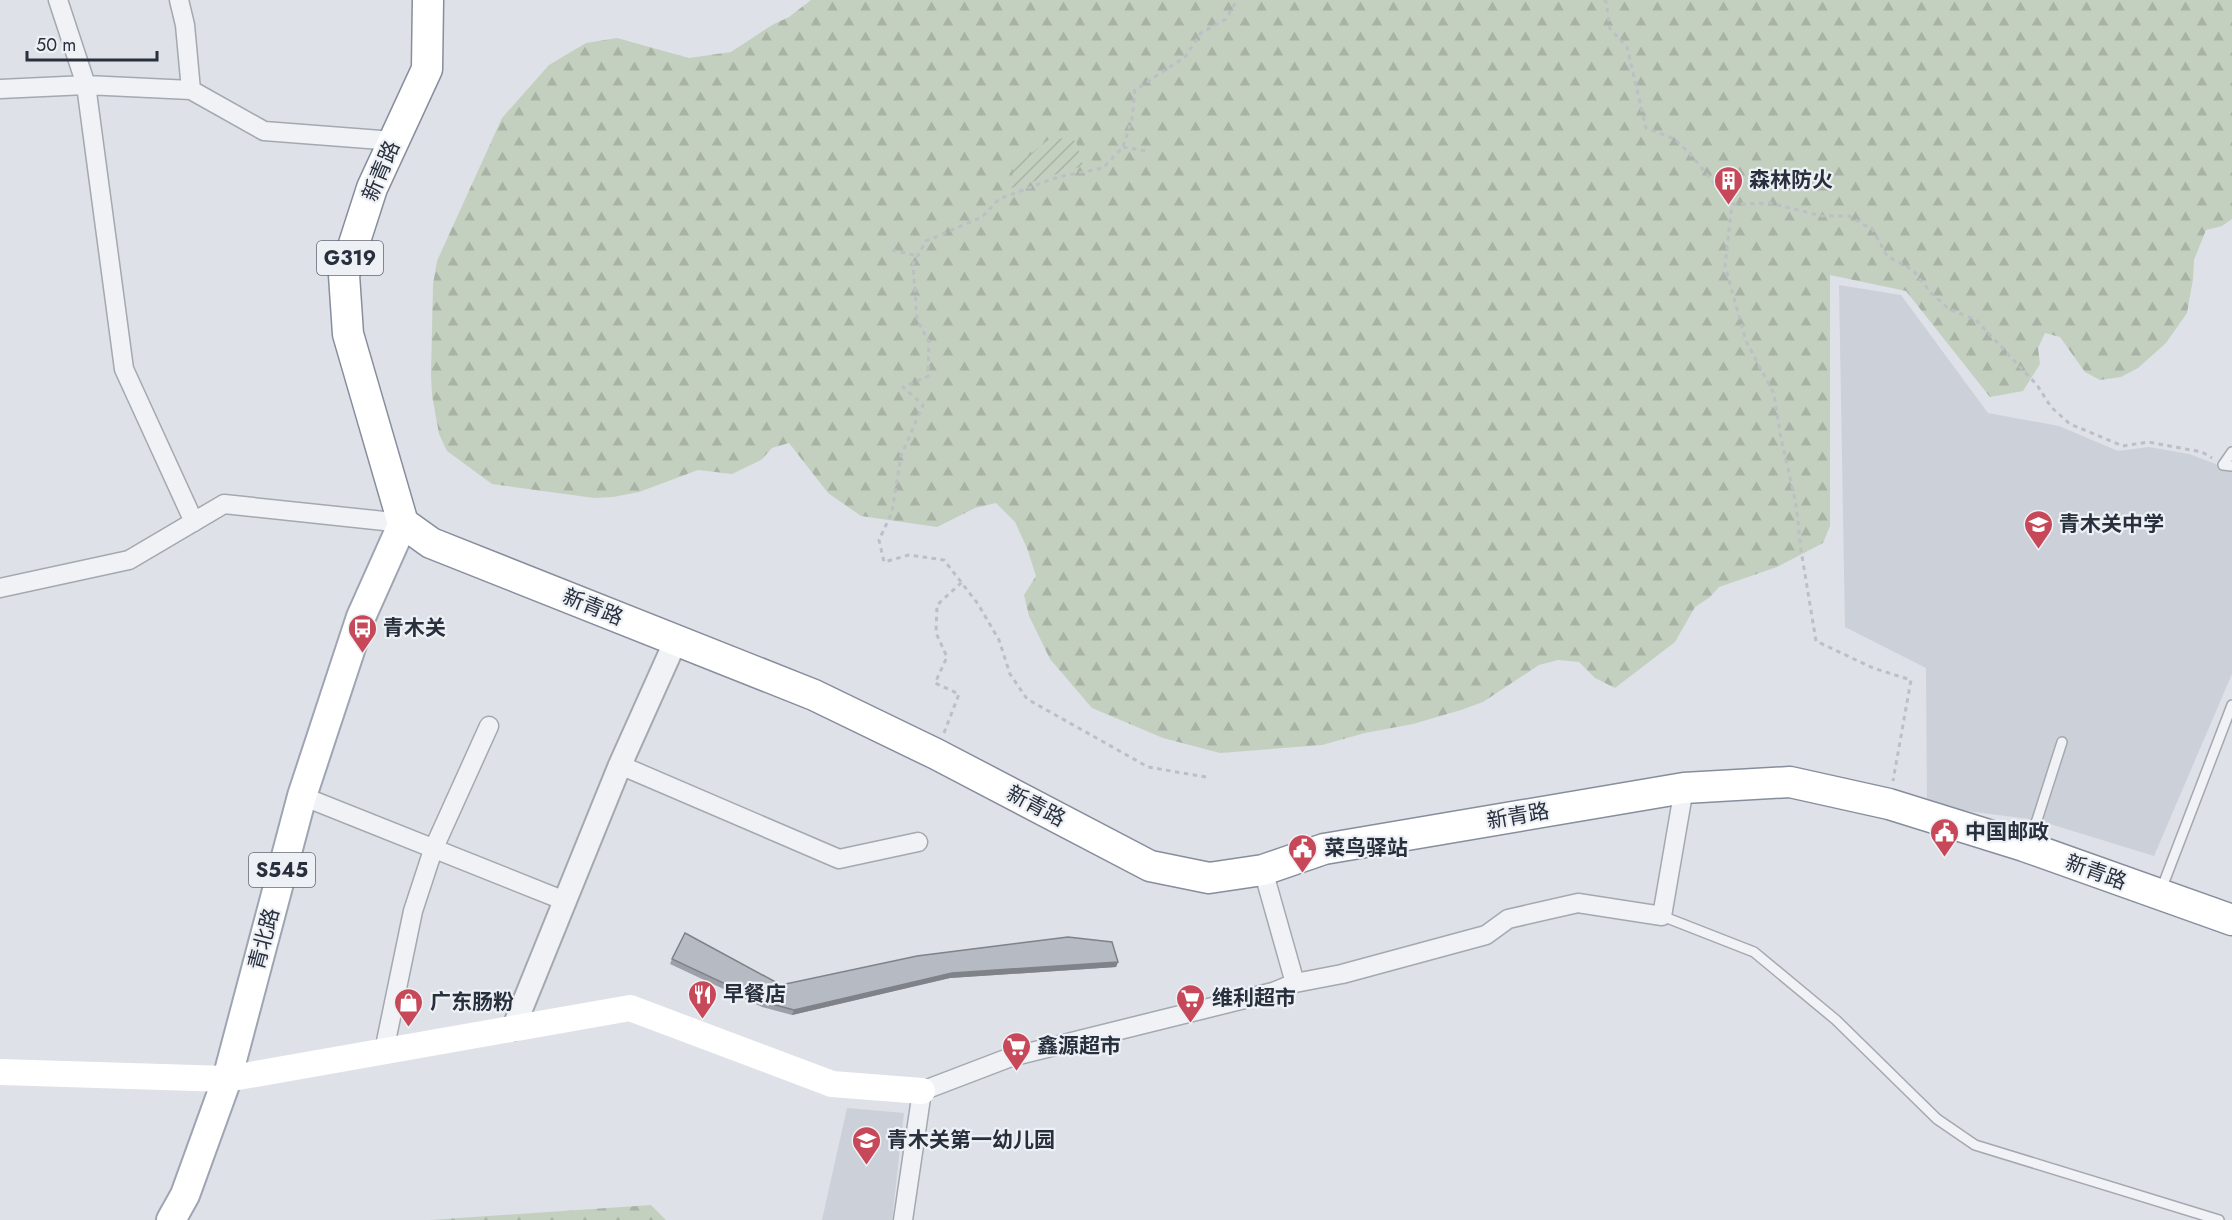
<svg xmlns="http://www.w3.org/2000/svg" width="2232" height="1220" viewBox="0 0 2232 1220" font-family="Jost,'Noto Sans SC',sans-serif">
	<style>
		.built { fill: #ccd0d9 }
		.forest { fill: url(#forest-firs) }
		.garden { fill: url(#garden-furrows) }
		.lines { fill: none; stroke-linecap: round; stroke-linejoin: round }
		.service-casing { stroke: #a4a8b1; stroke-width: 12 }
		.minor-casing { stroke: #a4a8b1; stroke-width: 21 }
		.tertiary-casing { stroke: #a4a8b1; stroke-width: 26 }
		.primary-casing { stroke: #9ea5b2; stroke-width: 32 }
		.trunk-casing { stroke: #868e9d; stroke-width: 33 }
		.path { stroke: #bcbfc5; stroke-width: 3; stroke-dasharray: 4.5 4.5; stroke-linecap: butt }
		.service { stroke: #f0f2f5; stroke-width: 9 }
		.minor { stroke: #f0f2f5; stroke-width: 18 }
		.tertiary { stroke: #f0f2f5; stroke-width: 22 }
		.secondary { stroke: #fff; stroke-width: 26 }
		.primary { stroke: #fff; stroke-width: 28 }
		.trunk { stroke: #fff; stroke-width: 30 }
		.wall { fill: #9ca0a8 }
		.shaded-wall { fill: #7f8288 }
		.building { fill: #b5bac3; stroke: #7f8288; stroke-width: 1.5 }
		.labels { text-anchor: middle; stroke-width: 4.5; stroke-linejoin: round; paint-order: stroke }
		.shield { fill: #edf0f4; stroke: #636974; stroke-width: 1.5 }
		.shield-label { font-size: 20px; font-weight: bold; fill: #282f3d }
		.street-label { font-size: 21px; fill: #282f3d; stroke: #edf0f4 }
		.poi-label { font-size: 21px; font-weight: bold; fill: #282f3d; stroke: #edf0f4; text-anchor: start }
	</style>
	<defs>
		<pattern id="forest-firs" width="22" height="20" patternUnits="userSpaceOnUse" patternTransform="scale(1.5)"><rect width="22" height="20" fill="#c3d0bf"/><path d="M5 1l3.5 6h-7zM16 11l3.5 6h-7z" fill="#a8b3a5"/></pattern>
		<pattern id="garden-furrows" width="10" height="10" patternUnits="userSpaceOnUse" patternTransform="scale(1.5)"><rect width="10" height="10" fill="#c3d0bf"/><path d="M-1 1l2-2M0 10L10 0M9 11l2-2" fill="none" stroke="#a8b3a5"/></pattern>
	</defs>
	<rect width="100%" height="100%" fill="#dee1e7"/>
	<!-- built -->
	<path class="built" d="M1839,285l62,10 87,118 71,13 59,25 31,-4 40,7 43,16v204l-78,182 -117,-36 -110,-14 -1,-138 -81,-41z
		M847,1108l57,5 -12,107h-70z"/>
	<!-- forest -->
	<path class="forest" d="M811,0h1421v219l-10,7 -16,4 -12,30 -1,19 -6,34 -21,30 -28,25 -17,9 -21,3 -15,-8 -25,-35 -15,-4 -7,15 2,16 -17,27 -33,6 -84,-106 -76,-16v251l-7,17 -46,24 -58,20 -9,10 -15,10 -20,35 -60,46 -20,-10 -16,-16 -21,-2 -19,5 -56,37 -22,8 -48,14 -48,9 -43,12 -102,8 -57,-15 -71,-30 -42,-49 -21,-43 -5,-21 12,-19 -9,-28 -12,-26 -19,-19 -21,5 -38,19 -76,-11 -33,-23 -39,-50 -17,5 -11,12 -29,14 -34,-4 -59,22 -26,5 -19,1 -102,-14 -45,-33 -8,-17 -7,-39 -1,-20 2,-91 4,-23 65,-143 47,-53 37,-22 31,-5 72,20 42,-6 41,-27 17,-8z
		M651,1205l15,15h-236z"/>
	<!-- garden -->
	<path class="garden" d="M1052,137l24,4 7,25 -71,22 1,-20z"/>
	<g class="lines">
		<defs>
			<path id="service" d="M2232,452l-9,13 9,1
				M2026,842l11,-22 25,-78
				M2161,890l71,-185
				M1662,916l92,36 82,68 101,99 38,26 244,75"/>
			<path id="minor" d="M58,0l28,85 38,284 70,153
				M0,89l86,-4 105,5 -6,-65 -6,-25
				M191,90l73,41 130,10
				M0,588l129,-28 95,-56 179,19
				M620,765l219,94 79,-17
				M302,796l263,105
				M1263,870l32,113
				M384,1051l29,-140 20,-61 56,-124
				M903,1220l19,-129 89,-34 262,-65 22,-9 47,-9 144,-39 22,-16 70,-16 84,13 22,-128"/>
			<path id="tertiary" d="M513,1029l107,-264 56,-125"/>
			<path id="primary" d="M171,1220l14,-25 42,-116 75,-283 59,-179 42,-94"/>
			<path id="trunk" d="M428,0l-1,69 -55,119 -28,87 4,59 55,189 28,20 383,152 122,59 214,112 59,12 54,-8 61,-21 360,-61 106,-6 99,22 135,42 208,74"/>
		</defs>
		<!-- service casing -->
		<use href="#service" class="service-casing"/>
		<!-- minor casing -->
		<use href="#minor" class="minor-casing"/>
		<!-- tertiary casing -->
		<use href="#tertiary" class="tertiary-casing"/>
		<!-- primary casing -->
		<use href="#primary" class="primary-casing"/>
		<!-- trunk casing -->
		<use href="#trunk" class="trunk-casing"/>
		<!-- path -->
		<path class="path" d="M1604,0l2,2 4,27 17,18 19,81 29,11 14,14 43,51 -7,62 21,75 28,53 7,44 15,66 5,46 15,91 57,27 38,12 -18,101
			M1123,147l24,4
			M1732,204l38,-1 52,13h27l24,14 14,26 26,14 18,23 18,16 27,11 61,65 14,22 19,17 53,22 25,-4 54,10 10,6
			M892,250l26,6
			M944,733l15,-39 -24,-11 12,-26 -11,-24 1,-28 25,-23
			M1206,777l-58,-10 -121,-68 -17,-25 -11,-34 -21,-36 -34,-44 -35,-5 -25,7 -5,-22 13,-28 9,-56 22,-51 -20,-18 25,-11 1,-34 -12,-22 -4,-56 13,-23 56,-24 17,-18 59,-22 45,-9 20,-21 9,-28 3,-29 50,-33 16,-24 25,-14 11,-19"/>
		<!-- service -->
		<use href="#service" class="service"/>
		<!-- minor -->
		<use href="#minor" class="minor"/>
		<!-- tertiary -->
		<use href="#tertiary" class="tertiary"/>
		<!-- secondary -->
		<path class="secondary" d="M0,1072l227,7 403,-71 202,76 90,7"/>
		<!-- primary -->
		<use href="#primary" class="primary"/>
		<!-- trunk -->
		<use href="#trunk" class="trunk"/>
	</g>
	<!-- wall -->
	<path class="wall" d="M672,959l109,26 337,-23 -2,5 -166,11 -158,37 -30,-8 -92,-43z"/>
	<!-- shaded-wall -->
	<path class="shaded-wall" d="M1118,962l-2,5 -166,11 -158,37 2,-5 158,-37z"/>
	<!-- building -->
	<path class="building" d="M685,933l96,52 136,-29 151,-19 44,5 6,20 -166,11 -158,37 -30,-8 -92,-43z"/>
	<!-- icons -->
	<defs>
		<symbol id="building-pin" viewBox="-11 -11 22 30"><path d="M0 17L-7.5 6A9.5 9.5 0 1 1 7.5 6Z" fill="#c74858" stroke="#edf0f4"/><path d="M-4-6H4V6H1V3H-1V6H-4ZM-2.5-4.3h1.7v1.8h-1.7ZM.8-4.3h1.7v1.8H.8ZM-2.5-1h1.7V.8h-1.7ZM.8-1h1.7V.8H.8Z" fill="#fff"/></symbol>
		<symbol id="school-pin" viewBox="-11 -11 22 30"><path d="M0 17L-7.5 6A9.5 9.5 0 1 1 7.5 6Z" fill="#c74858" stroke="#edf0f4"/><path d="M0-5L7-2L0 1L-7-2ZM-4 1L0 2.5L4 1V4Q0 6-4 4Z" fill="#fff"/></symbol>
		<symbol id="bus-pin" viewBox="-11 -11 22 30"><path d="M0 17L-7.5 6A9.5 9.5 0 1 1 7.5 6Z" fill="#c74858" stroke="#edf0f4"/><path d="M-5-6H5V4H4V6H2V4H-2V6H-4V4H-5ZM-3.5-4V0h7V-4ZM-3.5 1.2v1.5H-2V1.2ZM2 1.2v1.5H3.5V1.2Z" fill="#fff"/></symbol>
		<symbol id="civic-pin" viewBox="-11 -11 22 30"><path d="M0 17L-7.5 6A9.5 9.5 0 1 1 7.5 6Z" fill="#c74858" stroke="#edf0f4"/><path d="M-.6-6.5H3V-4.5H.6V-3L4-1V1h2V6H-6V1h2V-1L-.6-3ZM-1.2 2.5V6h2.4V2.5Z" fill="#fff"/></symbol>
		<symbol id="restaurant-pin" viewBox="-11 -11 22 30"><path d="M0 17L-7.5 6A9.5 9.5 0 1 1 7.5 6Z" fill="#c74858" stroke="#edf0f4"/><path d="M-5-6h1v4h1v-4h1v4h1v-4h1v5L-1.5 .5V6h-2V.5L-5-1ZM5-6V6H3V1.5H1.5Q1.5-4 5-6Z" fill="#fff"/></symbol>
		<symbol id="supermarket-pin" viewBox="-11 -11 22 30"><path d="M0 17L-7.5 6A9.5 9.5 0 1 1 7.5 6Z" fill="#c74858" stroke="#edf0f4"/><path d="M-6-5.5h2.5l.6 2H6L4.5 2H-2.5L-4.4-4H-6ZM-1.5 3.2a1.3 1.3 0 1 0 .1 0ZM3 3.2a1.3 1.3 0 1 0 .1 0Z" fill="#fff"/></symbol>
		<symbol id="shop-pin" viewBox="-11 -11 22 30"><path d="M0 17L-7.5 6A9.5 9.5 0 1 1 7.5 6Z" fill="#c74858" stroke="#edf0f4"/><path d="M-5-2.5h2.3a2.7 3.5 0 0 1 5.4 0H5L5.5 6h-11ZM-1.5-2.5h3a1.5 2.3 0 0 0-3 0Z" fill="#fff"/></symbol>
	</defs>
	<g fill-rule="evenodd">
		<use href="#building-pin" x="1712" y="164" width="33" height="45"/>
		<use href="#school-pin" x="2022" y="508" width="33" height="45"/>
		<use href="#bus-pin" x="346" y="612" width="33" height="45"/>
		<use href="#civic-pin" x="1928" y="816" width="33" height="45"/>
		<use href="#civic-pin" x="1286" y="832" width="33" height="45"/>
		<use href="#restaurant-pin" x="686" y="978" width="33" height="45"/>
		<use href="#supermarket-pin" x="1174" y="982" width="33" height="45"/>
		<use href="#shop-pin" x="392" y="986" width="33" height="45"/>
		<use href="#supermarket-pin" x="1000" y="1030" width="33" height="45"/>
		<use href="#school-pin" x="850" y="1124" width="33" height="45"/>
	</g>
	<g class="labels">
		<!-- shield labels -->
		<g class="shield">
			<rect x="317" y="241" width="66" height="34" rx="4.5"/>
			<rect x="249" y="853" width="66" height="34" rx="4.5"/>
		</g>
		<g class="shield-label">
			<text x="350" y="265">G319</text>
			<text x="282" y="877">S545</text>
		</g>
		<!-- street labels -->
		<g class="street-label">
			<text transform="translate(381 171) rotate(-67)" y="7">新青路</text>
			<text transform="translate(593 607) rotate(22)" y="7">新青路</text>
			<text transform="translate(1036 806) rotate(28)" y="7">新青路</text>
			<text transform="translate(1518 816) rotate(-10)" y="7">新青路</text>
			<text transform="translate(2096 872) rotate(20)" y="7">新青路</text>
			<text transform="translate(264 939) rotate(-75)" y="7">青北路</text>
		</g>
		<!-- poi labels -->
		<g class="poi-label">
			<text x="1749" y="187">森林防火</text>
			<text x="2059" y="531">青木关中学</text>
			<text x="383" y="635">青木关</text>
			<text x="1965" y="839">中国邮政</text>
			<text x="1324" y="855">菜鸟驿站</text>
			<text x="723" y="1001">早餐店</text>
			<text x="1212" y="1005">维利超市</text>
			<text x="430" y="1009">广东肠粉</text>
			<text x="1037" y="1053">鑫源超市</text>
			<text x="887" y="1147">青木关第一幼儿园</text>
		</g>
	</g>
	<!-- scale -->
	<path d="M27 51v9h130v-9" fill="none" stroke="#282f3d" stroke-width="3"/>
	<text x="36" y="51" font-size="18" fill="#282f3d" stroke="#edf0f4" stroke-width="4.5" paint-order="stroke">50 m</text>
</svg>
